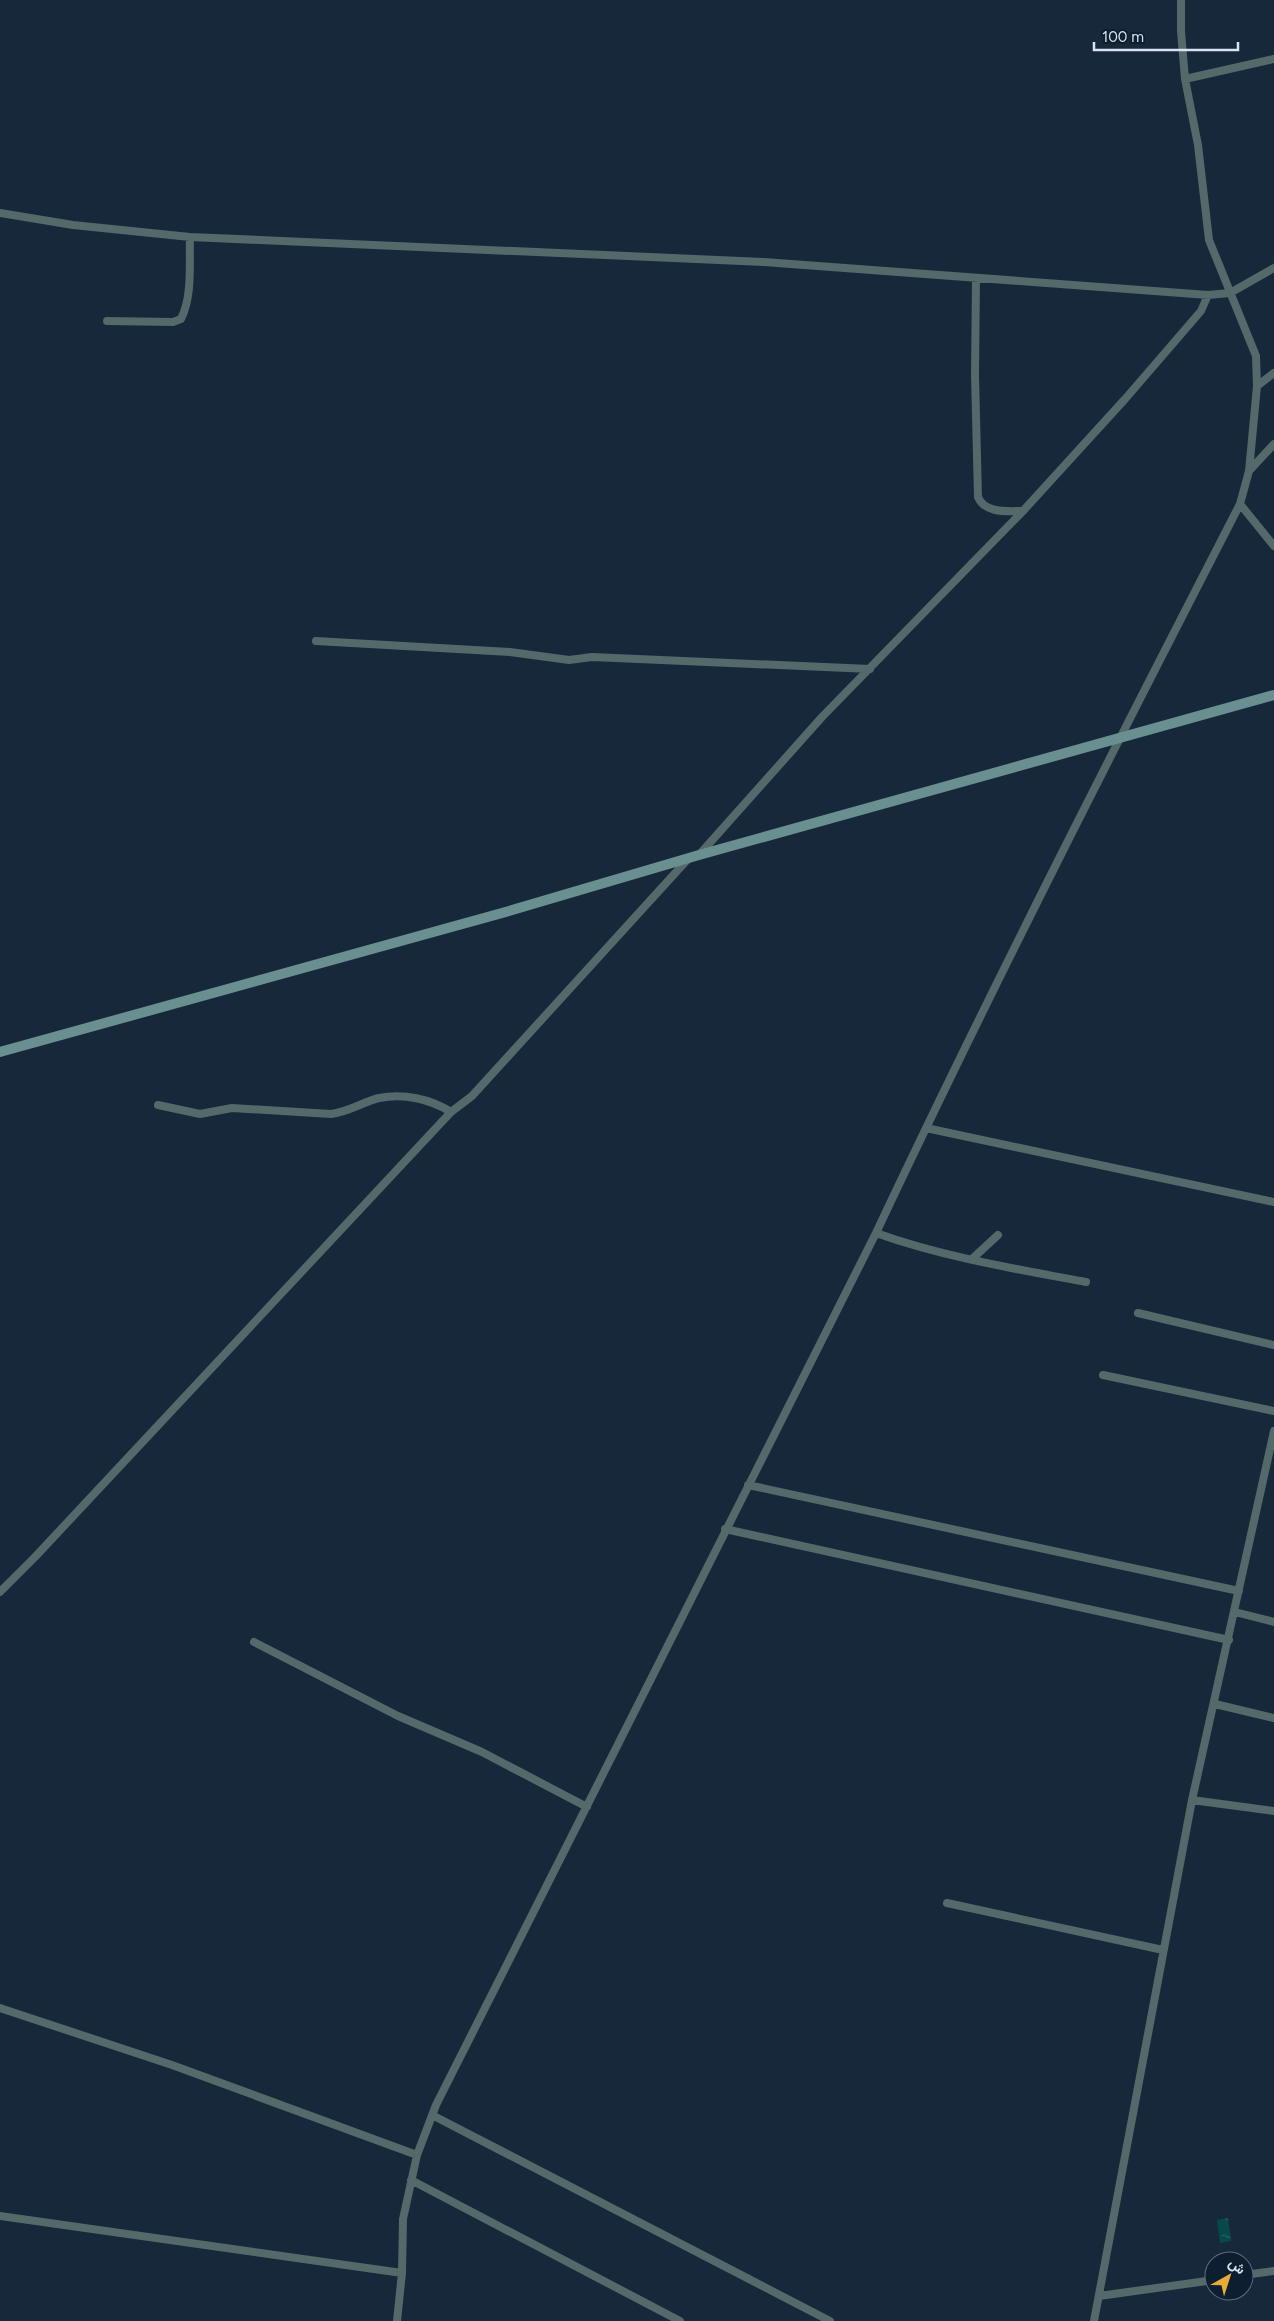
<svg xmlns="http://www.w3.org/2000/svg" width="1274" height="2321" viewBox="0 0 1274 2321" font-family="Figtree,Vazirmatn,sans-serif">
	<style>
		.water { fill: url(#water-ripples) }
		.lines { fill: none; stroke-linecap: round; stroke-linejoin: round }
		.street { stroke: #53696a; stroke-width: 8 }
		.secondary { stroke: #6a8f91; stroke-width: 10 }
	</style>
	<defs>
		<pattern id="water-ripples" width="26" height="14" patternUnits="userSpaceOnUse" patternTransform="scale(1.25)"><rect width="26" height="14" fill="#07484d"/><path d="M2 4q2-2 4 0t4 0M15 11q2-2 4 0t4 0" fill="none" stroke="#2a6267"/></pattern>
	</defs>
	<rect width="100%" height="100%" fill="#16283a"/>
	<!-- water -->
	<path class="water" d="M1228,2218l3,23 -11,2 -3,-23z"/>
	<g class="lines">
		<!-- street -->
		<path class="street" d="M1181,0v31l4,48 13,66 11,95 47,116 1,30 -8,85 -9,33 34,42
			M1185,79l89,-20
			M0,213l73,12 117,12 574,25 444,33 22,-2 44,-25
			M976,278l-1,97 3,122c7,17 30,14 45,14
			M107,321l66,1 8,-3c12,-24 8,-57 9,-82
			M1257,386l17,-13
			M1249,471l25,-27
			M316,641l194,11 59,8 23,-3 278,12
			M699,855l123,-138 201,-206 103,-113 75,-87 7,-16
			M158,1105l42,9 32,-6 99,6c17,-2 32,-12 48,-16 25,-5 51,1 72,14
			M926,1128l348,74
			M876,1233c67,24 140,36 210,49
			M972,1259l26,-24
			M1138,1313l136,32
			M1103,1375l171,36
			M748,1485l491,106
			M725,1529l504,111
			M0,1592l35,-35 416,-445 21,-16 216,-237
			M1235,1612l39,10
			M254,1642l144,74 84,36 105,55
			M1215,1704l59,14
			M1192,1800l82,11
			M947,1903l216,47
			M0,2008l172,57 245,90
			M432,2115l398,206
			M411,2180l269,141
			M0,2216l402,57
			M1244,2275l30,-4
			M1099,2296l115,-16
			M397,2321l5,-48 1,-54 14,-64 19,-50 440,-872c116,-246 240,-488 364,-729
			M1094,2321l98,-521 82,-369"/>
		<!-- secondary -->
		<path class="secondary" d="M0,1052l509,-141 190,-56 575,-160"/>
	</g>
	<!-- north arrow -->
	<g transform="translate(1229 2276) rotate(39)"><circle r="24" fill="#0d1e30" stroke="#5e6d7c"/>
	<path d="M0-4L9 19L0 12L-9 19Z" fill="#e8ab37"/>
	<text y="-8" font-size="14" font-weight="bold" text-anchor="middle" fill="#d7e3ef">ش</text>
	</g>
	<!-- scale -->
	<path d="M1094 42v8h144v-8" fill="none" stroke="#d7e3ef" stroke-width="2.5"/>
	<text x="1102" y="42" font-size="15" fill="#d7e3ef" stroke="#0d1e30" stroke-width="4" paint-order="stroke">100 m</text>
</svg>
